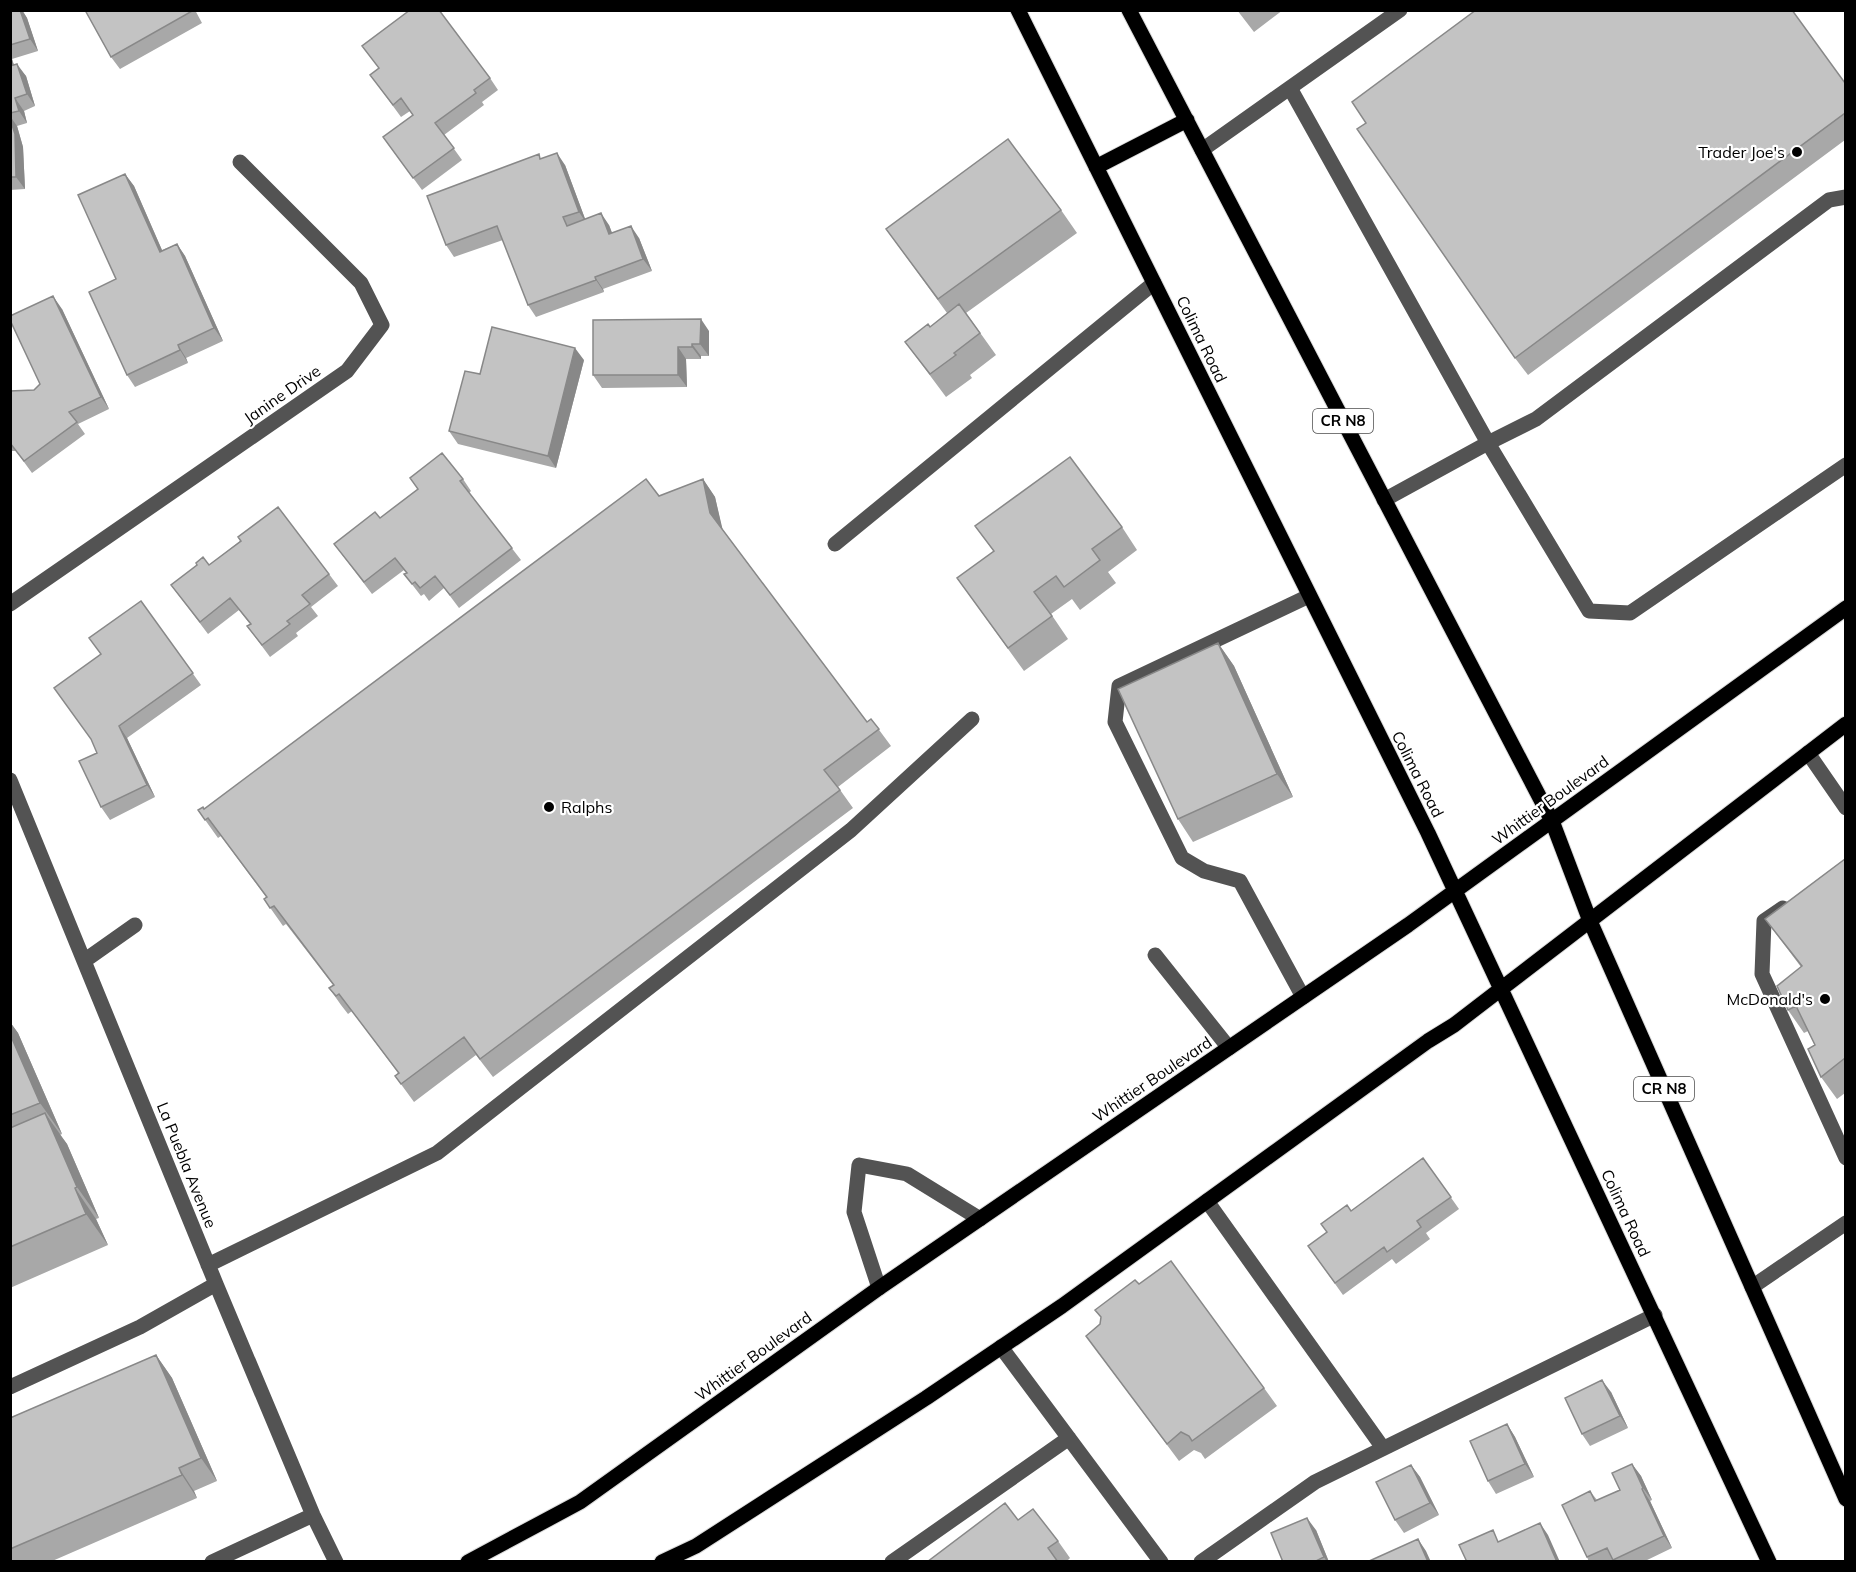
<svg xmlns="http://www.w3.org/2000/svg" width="1856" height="1572" viewBox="0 0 1856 1572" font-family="Mulish,sans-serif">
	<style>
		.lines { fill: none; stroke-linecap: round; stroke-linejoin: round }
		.major-casing { stroke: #dbdbdb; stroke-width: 17 }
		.minor { stroke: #535353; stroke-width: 15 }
		.major { stroke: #000; stroke-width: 15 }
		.wall { fill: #a8a8a8 }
		.shaded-wall { fill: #888 }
		.building { fill: #c3c3c3; stroke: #888; stroke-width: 1.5 }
		.poi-dot { fill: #000; stroke: #fff; stroke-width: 2 }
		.labels { text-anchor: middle; stroke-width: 4.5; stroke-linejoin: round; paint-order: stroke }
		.shield { fill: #fff; stroke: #4c4c4c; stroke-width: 1.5 }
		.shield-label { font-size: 15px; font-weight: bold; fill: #000 }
		.poi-label { font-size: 16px; fill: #000; stroke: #fff; text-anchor: end }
		.street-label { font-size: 16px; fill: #000; stroke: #fff }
	</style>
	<rect width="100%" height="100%" fill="#fff"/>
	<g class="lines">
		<defs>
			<path id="major" d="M1018,10l410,823 341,729
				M1129,10l423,811 38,100 256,578
				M1096,167l91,-47
				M468,1562l112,-60 299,-214 529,-363 438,-317
				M662,1562l34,-16 230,-148 136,-92 366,-265 26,-16 392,-301"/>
		</defs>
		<!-- major casing -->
		<use href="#major" class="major-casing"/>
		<!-- minor -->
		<path class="minor" d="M1290,88l198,355 101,168 41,2 216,-148
			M1202,150l198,-140
			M1384,500l104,-57 48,-24 293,-219 17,-3
			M835,544l319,-261
			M10,604l337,-233 35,-46 -21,-42 -121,-121
			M1808,753l38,55
			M10,780l206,504 97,231 23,47
			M1783,908l-19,13 -2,53 84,184
			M1155,955l74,93
			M84,961l51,-36
			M1303,997l-63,-116 -36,-10 -22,-13 -67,-136 4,-36 190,-90
			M1207,1201l176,247
			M208,1265l229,-112 414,-323 121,-111
			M1752,1287l94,-64
			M879,1288l-25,-76 5,-47 48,9 73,45
			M1001,1347l160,215
			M10,1387l130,-60 76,-43
			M212,1562l101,-47
			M892,1562l177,-124
			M1201,1562l114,-80 340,-167"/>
		<!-- major -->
		<use href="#major" class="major"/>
	</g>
	<!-- wall -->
	<path class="wall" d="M10,10h12l5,8 11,33 -26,8 2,6 12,11 9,30 -11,5 3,12 -10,3 6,21 2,42 -15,1z
		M85,10h110l7,13 -82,46 -9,-12z
		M1237,10h46l-29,22z
		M490,78l8,12 -16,12 2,3 -40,30 18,25 -40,30 -39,-53 30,-22 -3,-4 -9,6 -22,-30z
		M1845,83v57l-317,235 -13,-17 -149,-235z
		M542,158l23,7 20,54 24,6 3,8 27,5 13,33 -49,18 1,3 -68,25 -8,-12 -25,-65 -49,17 -8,-12z
		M125,174l9,12 28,64 15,-6 8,12 38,85 -37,17 2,5 -53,24 -8,-12 -11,-96z
		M1061,210l16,23 -111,80 30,42 -26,20 2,3 -26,19 -41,-55 25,-15 17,-14 -61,-84z
		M62,309l47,100 -31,15 7,10 -53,39 -16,-22h-6v-63l1,3 23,-1 6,-6z
		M709,331v25h-8v3h-15l1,28 -85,1 -9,-13z
		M584,360l-28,108 -98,-24 -9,-13z
		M410,478l53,1 8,12 -2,2 52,67 -62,48 -15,-20 -15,13 -5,-7 -3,2 -17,-22 2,-1 -2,-3 -32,24 -38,-50 46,-26 38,-29z
		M703,479l12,18 7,32 145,193 4,-3 20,27 -53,41 15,21 -360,269 -17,-22 -62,47 -19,-26 3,-3 -46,-62 -4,3 -7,-9 -12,-17 4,-3 -47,-61 -3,2 -19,-27 2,-2 -45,-61 -3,2 -20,-28 6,-1 455,-313z
		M975,526l147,1 15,23 -29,22 8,11 -36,27 -8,-11 -21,15 17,25 -44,32 -67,-93 37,-26z
		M238,537l91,37 9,12 -27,21 7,9 -22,17 2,3 -28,21 -23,-31 3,-2 -11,-14 -31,24 -37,-49 38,-20 31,-24z
		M141,601l60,84 -74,53 28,59 -45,23 -9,-13 -4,-54 4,-99z
		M1218,643l16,23 59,131 -100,45 -15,-23z
		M1845,859v234l-8,6 -16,-22 -6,-32 -7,-14 -4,2 -16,-23 13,-43 -36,-48z
		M10,1022l8,11 44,101 -2,1 7,9 32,74 -3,1 12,26 -98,43z
		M1423,1158l36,51 -33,24 4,6 -34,25 -4,-5 -49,36 -35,-49 19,-14 24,-21z
		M1139,1284l125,104 13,18 -72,53 -4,-6 -7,-3 -15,11 -93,-125 14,-12z
		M156,1355l16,23 45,103 -23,10 3,7 -147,64h-40v-144z
		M1611,1392l17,36 -38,18 -8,-12z
		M1507,1424l8,13 19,40 -38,17 -8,-13z
		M1632,1464l9,12 11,24 -2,1 22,47 -29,14h-54l-2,-5 3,-66 7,9 23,-10z
		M1411,1465l9,12 19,38 -35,18 -9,-13z
		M1018,1520l40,21 12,17 -4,4h-139z
		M1316,1530l13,32h-46z"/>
	<!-- shaded-wall -->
	<path class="shaded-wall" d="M20,10h2l5,8 11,33 -8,-12z
		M10,58l2,1 6,20 -8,-11z
		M17,64l9,12 9,30 -8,-12z
		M15,98l9,13 3,12 -8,-12z
		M10,116l7,10 6,21 2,42 -9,-12z
		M557,153l8,12 22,59 -8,-12z
		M125,174l9,12 34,78 -8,-12z
		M601,213l8,12 8,21 -8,-12z
		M631,226l8,12 13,33 -9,-12z
		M177,244l8,12 38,85 -9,-13z
		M595,277l8,12 1,3 -8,-12z
		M53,296l9,13 47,100 -8,-12z
		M701,319l8,12v25l-9,-12z
		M692,344l9,12v3l-9,-12z
		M178,345l8,13 2,5 -8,-13z
		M678,347l8,12 1,28 -9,-12z
		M575,348l9,12 -28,108 -8,-12z
		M703,479l12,18 8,34 -13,-18z
		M1218,643l16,23 59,131 -16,-23z
		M119,726l8,12 28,59 -8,-12z
		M10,1022l8,11 44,101 -22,-31 -30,-69z
		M45,1113l22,31 32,74 -22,-31z
		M75,1188l21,31 12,26 -22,-31z
		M156,1355l16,23 45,103 -16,-23z
		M1602,1380l9,12 17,36 -8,-12z
		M1507,1424l8,13 19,40 -9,-13z
		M1632,1464l9,12 11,24 -9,-12z
		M1411,1465l9,12 19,38 -9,-12z
		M179,1468l15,23 3,7 -15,-23z
		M1642,1489l8,12 22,47 -8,-12z
		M1307,1518l9,12 13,32h-2l-3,-5z
		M1540,1523l8,12 12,27h-3z
		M1418,1539l8,12 5,11h-3z"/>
	<!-- building -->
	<path class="building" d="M10,10h10l10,29 -20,6z
		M85,10h109l-83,47z
		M410,10h29l51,68 -16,12 2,3 -41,30 19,25 -41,30 -30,-41 30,-22 -12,-17 -8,7 -23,-30 9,-7 -17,-22z
		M1476,10h316l53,73v30l-330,245 -158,-229 9,-6 -14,-21z
		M17,64l10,30 -12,4 4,13 -9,2v-47z
		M10,119l5,15 1,43h-6z
		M1008,139l53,71 -123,89 -52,-70z
		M557,153l22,59 -16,5 4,9 34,-13 8,21 22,-8 12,33 -48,18 1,3 -68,25 -31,-79 -51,19 -19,-49 112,-42 1,5z
		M125,174l35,78 17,-8 37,84 -36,17 2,5 -53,25 -38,-83 27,-13 -38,-84z
		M53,296l48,101 -32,15 8,10 -53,39 -14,-18v-52l24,-1 6,-6 -30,-64v-4z
		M959,304l21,29 -26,20 2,2 -26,19 -25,-32 23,-18 2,3z
		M701,319l-1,25h-8v3h-14v28h-85v-55z
		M492,327l83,21 -27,108 -99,-25 16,-60 15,3z
		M442,453l21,26 -3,2 52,67 -62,47 -15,-19 -15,12 -5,-6 -3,2 -8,-10 3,-1 -12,-15 -31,24 -30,-38 41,-32 5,6 38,-29 -8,-11z
		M1070,457l52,70 -30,22 8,11 -36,27 -8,-11 -22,16 18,24 -44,32 -51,-70 37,-27 -19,-25z
		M646,479l13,17 44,-17 7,34 157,209 4,-3 8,10 -55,41 16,20 -360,269 -16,-22 -63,47 -6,-8 4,-3 -60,-79 -3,2 -7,-8 5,-3 -60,-79 -4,2 -6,-9 3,-2 -59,-79 -3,2 -7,-10 5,-3 1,2z
		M278,507l51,67 -27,21 8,9 -23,17 3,3 -28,21 -15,-19 4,-2 -21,-26 -30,24 -29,-37 26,-20 -1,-2 7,-6 6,8 32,-24 -3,-4z
		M141,601l52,72 -74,53 28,59 -46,22 -22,-46 18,-8 -6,-14 -37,-51 47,-34 -12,-16z
		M1218,643l59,131 -99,45 -60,-130z
		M1845,859v199l-24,19 -13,-28 7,-4 -19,-39 -8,4 -11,-24 25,-20 -37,-47z
		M10,1034l30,69 -30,12z
		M45,1113l32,74 -2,1 11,26 -76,33v-119z
		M1423,1158l28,39 -34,24 4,6 -34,25 -3,-5 -49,36 -27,-37 19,-14 -6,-8 26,-19 4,6z
		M1171,1261l93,127 -72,53 -3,-5 -8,-4 -14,12 -81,-108 14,-12 1,-7 -6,-7 40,-30 4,4z
		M156,1355l45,103 -22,10 3,7 -172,74v-131z
		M1602,1380l18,36 -38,18 -17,-36z
		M1507,1424l18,40 -37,17 -18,-40z
		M1632,1464l11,24 -1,1 22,47 -51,24 -6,-12 -20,9 -25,-52 28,-14 5,10 25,-11 -8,-17z
		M1411,1465l19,38 -35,17 -19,-38z
		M1005,1503l13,17 15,-11 25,32 -10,7 10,14h-131z
		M1307,1518l17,39 -10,5h-31l-12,-29z
		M1540,1523l17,39h-90l-8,-17 34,-15 5,12z
		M1418,1539l10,23h-61z"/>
	<!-- markers -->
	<g class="poi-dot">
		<circle cx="1797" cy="152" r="6"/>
		<circle cx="549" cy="807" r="6"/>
		<circle cx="1825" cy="999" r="6"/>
	</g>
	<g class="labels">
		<!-- shield labels -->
		<g class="shield">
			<rect x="1313" y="409" width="60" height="24" rx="4.5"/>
			<rect x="1634" y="1077" width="60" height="24" rx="4.5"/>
		</g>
		<g class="shield-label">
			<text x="1343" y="426">CR N8</text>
			<text x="1664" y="1094">CR N8</text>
		</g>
		<!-- poi labels -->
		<g class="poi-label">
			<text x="1785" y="158">Trader Joe's</text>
			<text x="561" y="813" text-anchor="start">Ralphs</text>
			<text x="1813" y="1005">McDonald's</text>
		</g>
		<!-- street labels -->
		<g class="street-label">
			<text transform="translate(1202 339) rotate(64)" y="6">Colima Road</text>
			<text transform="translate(282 394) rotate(-35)" y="6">Janine Drive</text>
			<text transform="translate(1418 774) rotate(63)" y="6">Colima Road</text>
			<text transform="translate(1550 800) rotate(-36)" y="6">Whittier Boulevard</text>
			<text transform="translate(1152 1079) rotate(-34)" y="6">Whittier Boulevard</text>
			<text transform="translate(187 1165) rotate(68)" y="6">La Puebla Avenue</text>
			<text transform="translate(1626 1213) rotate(65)" y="6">Colima Road</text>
			<text transform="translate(753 1356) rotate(-36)" y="6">Whittier Boulevard</text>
		</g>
	</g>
	<!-- border -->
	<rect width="1856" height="1572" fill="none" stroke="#000000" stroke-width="24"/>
</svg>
